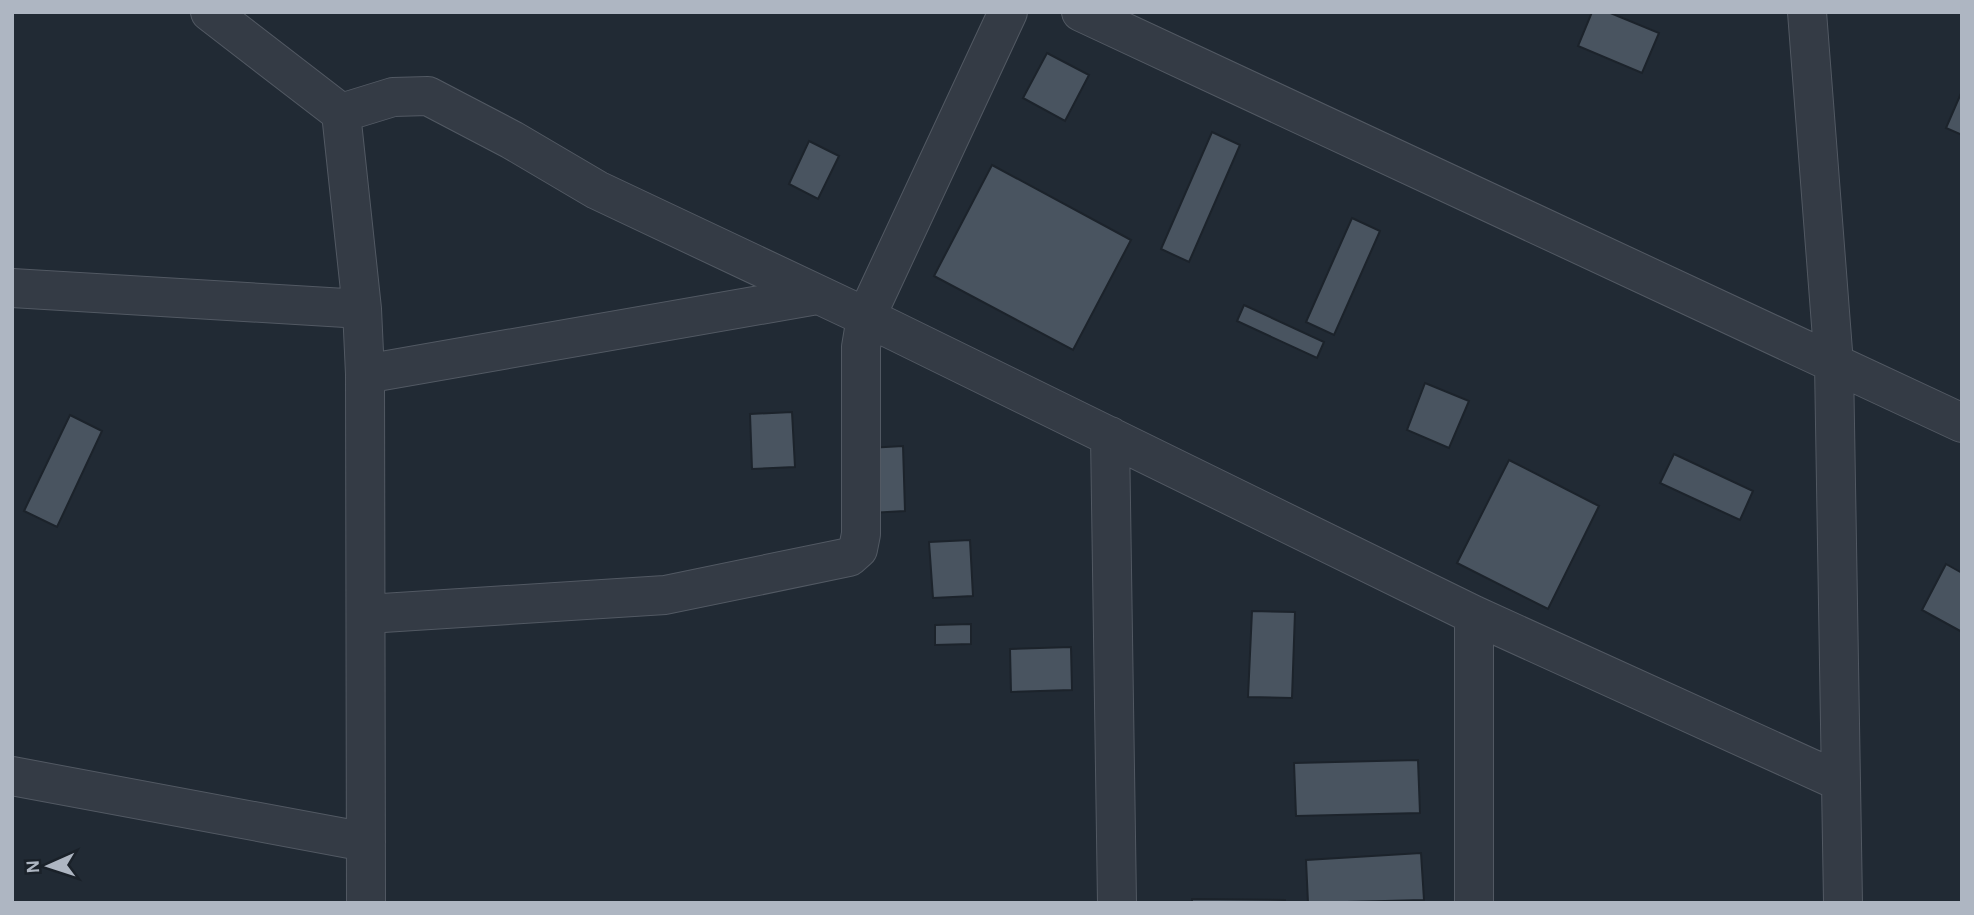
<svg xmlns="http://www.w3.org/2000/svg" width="1974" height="915" viewBox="0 0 1974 915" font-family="'Alegreya Sans',sans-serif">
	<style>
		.building { fill: #495460; stroke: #1c232b; stroke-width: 2 }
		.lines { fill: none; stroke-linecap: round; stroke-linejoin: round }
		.minor-casing { stroke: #525963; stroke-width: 40 }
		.minor { stroke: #343b45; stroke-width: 38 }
	</style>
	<rect width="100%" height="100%" fill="#212a34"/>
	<!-- building -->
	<path class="building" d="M1592,12h16l51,21 -17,40 -64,-27z
		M1047,53l42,22 -24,46 -42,-23z
		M1962,91v44l-16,-7z
		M1212,132l28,13 -51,117 -28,-13z
		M809,141l30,15 -21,43 -29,-15z
		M992,165l139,75 -58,110 -139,-74z
		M1352,218l28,13 -46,104 -28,-13z
		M1244,305l80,37 -7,16 -80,-37z
		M1425,383l44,18 -20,47 -42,-18z
		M792,412l3,55 -43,2 -2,-55z
		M70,415l32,16 -45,96 -33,-16z
		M903,446l2,65 -35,2 -2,-65z
		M1674,454l79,37 -13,29 -80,-37z
		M1509,460l90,46 -51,103 -91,-46z
		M970,540l3,56 -40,2 -4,-56z
		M1946,564l16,9v59l-40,-22z
		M1252,611l43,1 -3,86 -44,-1z
		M971,624v20l-36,1v-20z
		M1071,647l1,43 -61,2 -1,-43z
		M1418,760l2,53 -124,3 -2,-53z
		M1421,853l3,47 -116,3 -2,-43z
		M1192,899l93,1v3h-93z"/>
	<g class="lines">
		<defs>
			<path id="minor" d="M210,12l131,101 21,196 3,65 1,529
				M1081,12l881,411
				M1807,12l27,352 9,539
				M341,113l52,-16 35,-1 84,44 85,50 269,127 608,298 367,167
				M12,288l350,21
				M365,374l452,-79
				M1110,436l7,467
				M367,614l298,-19 184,-38 9,-8 3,-15v-187l5,-30 142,-305
				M1474,615v288
				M12,776l354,66"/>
		</defs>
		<!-- minor casing -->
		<use href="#minor" class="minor-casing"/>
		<!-- minor -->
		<use href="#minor" class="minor"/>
	</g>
	<!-- border -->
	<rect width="1974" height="915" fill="none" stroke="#aeb6c2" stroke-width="28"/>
	<!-- north arrow -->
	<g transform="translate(49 866) rotate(267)" stroke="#1a2129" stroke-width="5" paint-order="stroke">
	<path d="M0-5L12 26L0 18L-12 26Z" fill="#aeb6c2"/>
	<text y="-10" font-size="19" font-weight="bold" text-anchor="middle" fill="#aeb6c2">N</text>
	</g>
</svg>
